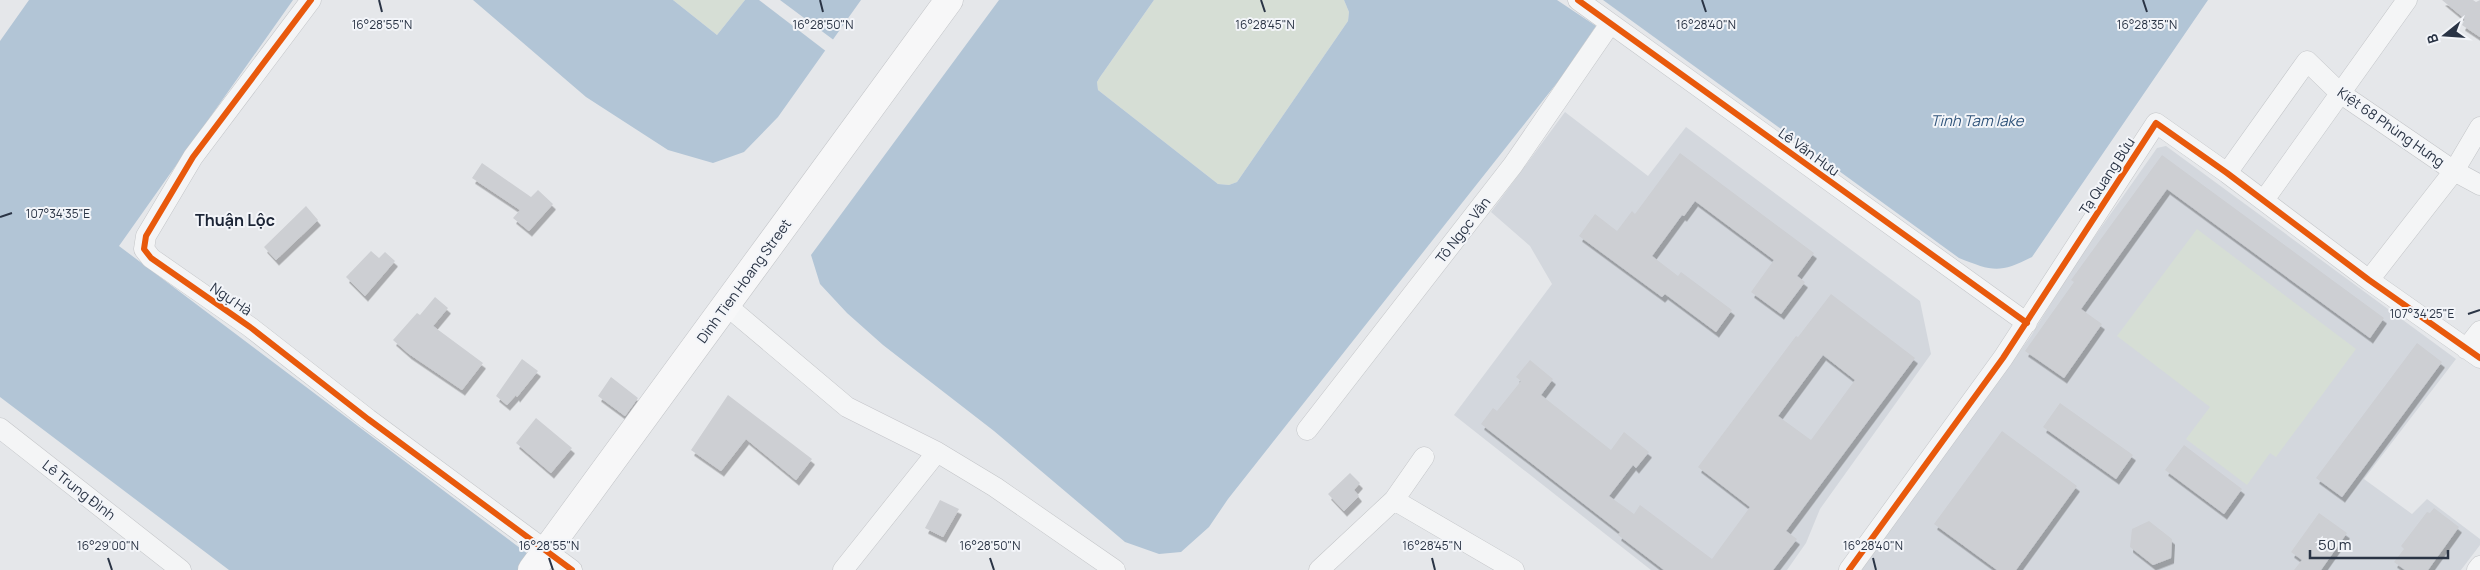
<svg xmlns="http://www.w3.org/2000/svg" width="2480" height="570" viewBox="0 0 2480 570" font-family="Manrope,sans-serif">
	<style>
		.built { fill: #d3d7dd }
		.green { fill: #d6ded5 }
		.water { fill: #b2c5d6 }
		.pier { fill: #e5e7ea }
		.building { fill: #cdcfd3; fill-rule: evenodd; filter: url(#shadow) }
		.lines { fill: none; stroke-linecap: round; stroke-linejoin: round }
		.street-casing { stroke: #c3c5c8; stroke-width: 21 }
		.secondary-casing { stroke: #c3c5c8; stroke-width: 29 }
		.street { stroke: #f4f5f6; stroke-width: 20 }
		.secondary { stroke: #f7f7f8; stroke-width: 28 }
		.cycleway-casing { stroke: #f3f5f9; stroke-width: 9 }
		.cycleway { stroke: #e8590c; stroke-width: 6 }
		.ticks { fill: none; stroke: #2a3445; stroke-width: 2 }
		.labels { text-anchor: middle; stroke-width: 4; stroke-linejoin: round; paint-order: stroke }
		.street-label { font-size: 14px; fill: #2a3445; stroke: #f3f5f9 }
		.water-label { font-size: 15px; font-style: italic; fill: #31557b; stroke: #f3f5f9 }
		.quarter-label { font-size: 16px; font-weight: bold; fill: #1c2536; stroke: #f3f5f9 }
		.ticks-label { font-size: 12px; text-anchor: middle; fill: #2a3445; stroke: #f3f5f9; stroke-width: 4; stroke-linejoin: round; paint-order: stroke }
	</style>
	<defs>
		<filter id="shadow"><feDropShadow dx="3" dy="5.5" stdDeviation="0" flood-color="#0004"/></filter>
	</defs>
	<rect width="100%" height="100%" fill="#e5e7ea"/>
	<!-- built -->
	<path class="built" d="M1565,112l83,64 38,-49 234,174 11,53 -111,155 -14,34 -19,27h-136l-197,-155 98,-131 -22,-38 -39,-34z
		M2166,146l290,213 -92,120 48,35 15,-15 53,40v6l-19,25h-601l171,-234 43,-70 83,-118z"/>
	<!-- green -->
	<path class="green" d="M673,0h72l-28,35z
		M1154,0h190l5,12 -1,9 -111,161 -8,3 -11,-1 -120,-94 -1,-8 3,-5z
		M2197,229l159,120 -80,108 -6,-4 -23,32 -61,-46 24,-32 -93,-71z"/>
	<!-- water -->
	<path class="water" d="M29,0h264l-174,246 430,324h-320l-229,-173v-356z
		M473,0h200l44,35 28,-35h116l-83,117 -34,35 -31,11 -45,-13 -82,-53z
		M999,0h155l-54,77 -3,5 1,8 120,94 11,1 8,-3 111,-161 1,-9 -5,-12h213l39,26 -36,53 -332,420 -19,28 -28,25 -22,2 -34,-12 -131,-111 -111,-86 -36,-32 -27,-29 -9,-29z
		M1603,0h605l-176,257c-33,17 -40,14 -73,1z"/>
	<!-- pier -->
	<path class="pier" d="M759,0h21l55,41 -8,11z"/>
	<!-- building -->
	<path class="building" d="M2442,0h31l3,2 4,-2v37l-18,-12 3,-6z
		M1680,153l134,100 -17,23 8,6 -24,32 -30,-22 23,-32 -79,-59 -11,15 -2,-1 -30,41 26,20 3,-4 51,38 -16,22 -51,-38 -3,3 -83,-61 16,-22 22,17 15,-20 3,3z
		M2162,155l222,163 -14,20 -203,-149 -86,120 21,15 -38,54 -39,-27 49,-69 -3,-2z
		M482,163l49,34 7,-7 15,14 -24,27 -16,-13 7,-8 -48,-32z
		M306,206l12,14 -42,40 -12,-13z
		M371,251l8,7 6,-6 10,9 -30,35 -19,-19z
		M1831,294l84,64 -129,173 11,8 -24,31h-109l-46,-35 2,-3 -139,-108 12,-16 4,3 24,-30 -5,-4 14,-17 23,19 -12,16 70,55 13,-18 25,20 -13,16 -3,-3 -24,31 25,18 6,-9 72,54 38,-52 -52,-40 98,-131 2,1zM1823,355l32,25 -44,60 -33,-24z
		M435,297l13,11 -15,18 50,37 -21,27 -53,-36 -16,-14 24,-27 3,2z
		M2417,343l25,19 -100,135 -26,-19z
		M522,359l16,12 -21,26 -1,-2 -9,10 -11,-9z
		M611,377l27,21 -13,18 -27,-20z
		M728,395l84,64 -16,21 -50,-41 -25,32 -30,-21z
		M2060,403l73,52 -17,24 -73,-52z
		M536,418l36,30 -21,25 -35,-30z
		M2002,431l75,55 -61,84h-19l-63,-46z
		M2184,445l58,44 -18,25 -59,-44z
		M1350,473l10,10 -6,7 5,6 -15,15 -16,-17z
		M940,500l19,9 -16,28 -18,-9z
		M2434,508l25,19 -31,43h-23l-11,-8 10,-13 -3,-3 26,-34 3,1z
		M2319,513l28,20 -26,37h-27l8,-10 -11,-8z
		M2149,521l23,18 -1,19 -18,7 -23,-18 2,-18z"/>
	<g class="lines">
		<defs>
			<path id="street" d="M311,0l-118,157 -47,79 -2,13 7,9 99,69 118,92 204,151
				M1578,0l449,323
				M2227,173l80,-112 33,32 114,78 26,14
				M2264,200l143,-200
				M2369,280l85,-109 26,-44
				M726,305l121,102 90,45 58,35 120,83
				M2466,349l14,-18
				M0,428l181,142
				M1307,430l206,-265 97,-141
				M1394,500l120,70
				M843,570l94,-118
				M1319,570l75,-70 30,-43
				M1849,570l154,-212 153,-235 71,50 142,107 111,78
				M2477,570l3,-4"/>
			<path id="secondary" d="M532,570l417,-570"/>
		</defs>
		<!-- street casing -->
		<use href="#street" class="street-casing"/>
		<!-- secondary casing -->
		<use href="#secondary" class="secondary-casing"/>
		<!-- street -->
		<use href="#street" class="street"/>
		<!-- secondary -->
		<use href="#secondary" class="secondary"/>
		<defs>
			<path id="cycleway" d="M311,0l-118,157 -47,79 -2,13 7,9 99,69 118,92 204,151
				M1578,0l449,323
				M1849,570l154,-212 153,-235 71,50 142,107 111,78"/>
		</defs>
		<!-- cycleway casing -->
		<use href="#cycleway" class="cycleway-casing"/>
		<!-- cycleway -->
		<use href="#cycleway" class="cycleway"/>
	</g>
	<!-- ticks -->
	<path class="ticks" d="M379,0l3,12M820,0l3,12M1261,0l4,12M1702,0l4,12M2143,0l4,12M0,217l12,-4M2468,314l12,-4M108,558l4,12M549,558l4,12M990,558l4,12M1432,558l3,12M1873,558l3,12"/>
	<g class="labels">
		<!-- street labels -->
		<g class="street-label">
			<text transform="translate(2391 127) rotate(35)" y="5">Kiệt 68 Phùng Hưng</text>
			<text transform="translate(1809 152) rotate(36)" y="5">Lê Văn Hưu</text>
			<text transform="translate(2107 176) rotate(-57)" y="5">Tạ Quang Bửu</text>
			<text transform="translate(1463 230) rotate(-52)" y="5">Tô Ngọc Vân</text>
			<text transform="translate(744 281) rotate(-54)" y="5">Dinh Tien Hoang Street</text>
			<text transform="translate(231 299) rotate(34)" y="5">Ngự Hà</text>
			<text transform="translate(79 490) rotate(38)" y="5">Lê Trung Đình</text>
		</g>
		<!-- water labels -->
		<g class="water-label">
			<text x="1977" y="126">Tinh Tam lake</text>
		</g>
		<!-- quarter labels -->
		<g class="quarter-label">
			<text x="235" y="226">Thuận Lộc</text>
		</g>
	</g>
	<g class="ticks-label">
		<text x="382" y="29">16°28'55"N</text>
		<text x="823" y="29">16°28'50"N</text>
		<text x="1265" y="29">16°28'45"N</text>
		<text x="1706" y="29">16°28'40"N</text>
		<text x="2147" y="29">16°28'35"N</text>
		<text x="58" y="218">107°34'35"E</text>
		<text x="2422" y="318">107°34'25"E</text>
		<text x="108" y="550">16°29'00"N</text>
		<text x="549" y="550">16°28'55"N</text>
		<text x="990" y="550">16°28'50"N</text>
		<text x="1432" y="550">16°28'45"N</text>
		<text x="1873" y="550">16°28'40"N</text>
	</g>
	<!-- north arrow -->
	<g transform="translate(2445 35) rotate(253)" stroke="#f3f5f9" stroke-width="4" paint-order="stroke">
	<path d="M0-4L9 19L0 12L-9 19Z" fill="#2a3445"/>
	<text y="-8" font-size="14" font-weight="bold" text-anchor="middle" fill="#2a3445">B</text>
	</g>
	<!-- scale -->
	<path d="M2310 550v8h138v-8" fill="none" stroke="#2a3445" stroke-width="2.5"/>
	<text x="2318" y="550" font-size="15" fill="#2a3445" stroke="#f3f5f9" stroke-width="4" paint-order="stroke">50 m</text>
</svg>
